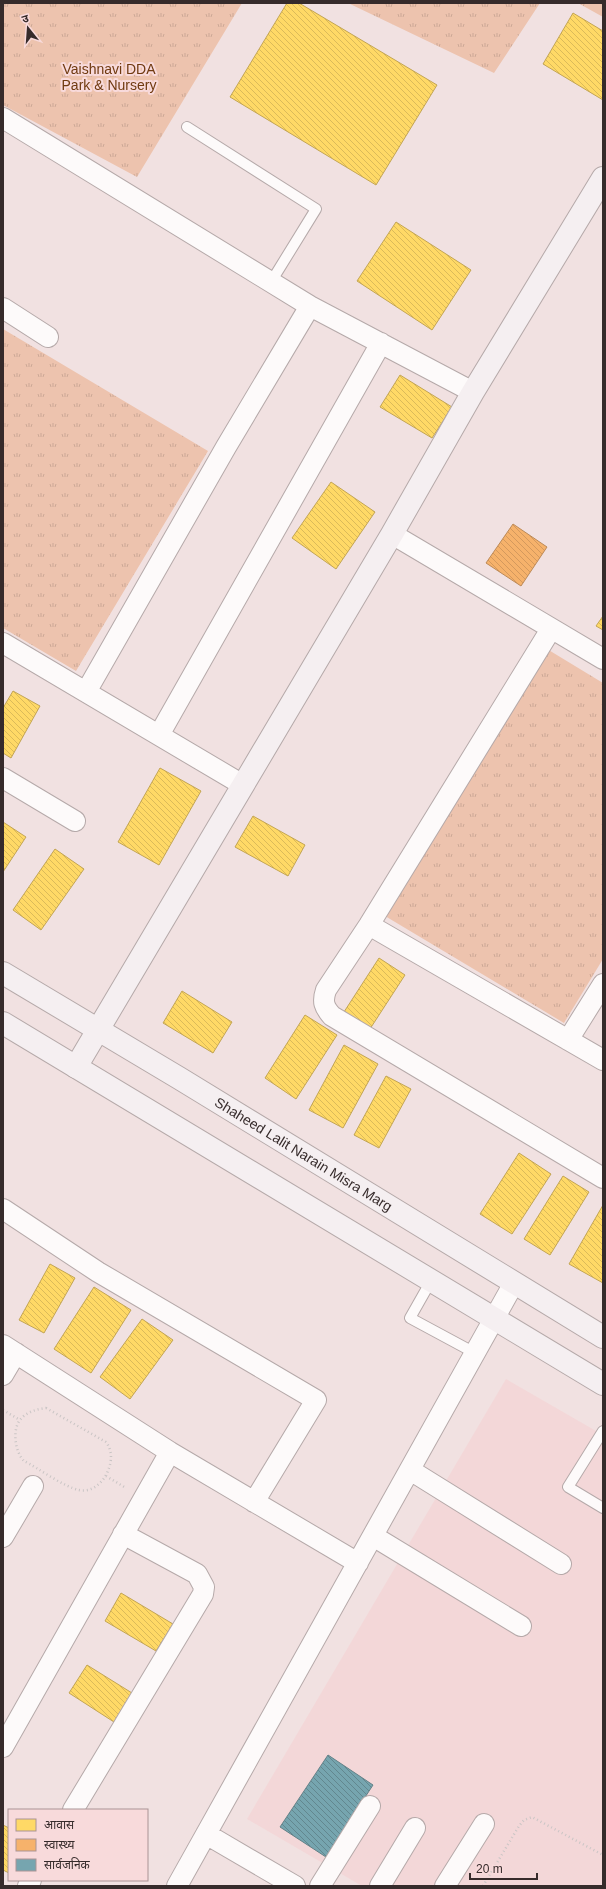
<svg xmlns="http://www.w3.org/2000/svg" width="606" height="1889" viewBox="0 0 606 1889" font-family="Arial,'Noto Sans Devanagari',sans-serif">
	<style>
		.built { fill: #f3d7d8 }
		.park { fill: url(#park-tufts) }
		.homes { fill: url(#homes-back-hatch); stroke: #c3a554 }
		.health { fill: url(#health-back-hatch); stroke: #bc8a58 }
		.public { fill: url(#public-back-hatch); stroke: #638087 }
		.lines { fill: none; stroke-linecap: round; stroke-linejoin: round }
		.lane-casing { stroke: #b5a9a9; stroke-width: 12 }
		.street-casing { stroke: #b5a9a9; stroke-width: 22 }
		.secondary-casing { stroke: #b5a9a9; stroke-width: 24 }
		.path { stroke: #cac5c5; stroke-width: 2.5; stroke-dasharray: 1 3; stroke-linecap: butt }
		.lane { stroke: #fdfafa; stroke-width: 10 }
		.street { stroke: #fdfafa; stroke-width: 20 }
		.secondary { stroke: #f5eff1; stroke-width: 22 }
		.labels { text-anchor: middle; stroke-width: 4; stroke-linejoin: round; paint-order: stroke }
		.park-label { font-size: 14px; fill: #703a10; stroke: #f8dadb }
		.street-label { font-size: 14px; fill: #362b2b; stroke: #f8dadb }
	</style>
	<defs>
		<pattern id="park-tufts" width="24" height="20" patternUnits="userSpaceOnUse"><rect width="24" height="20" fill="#edc3ae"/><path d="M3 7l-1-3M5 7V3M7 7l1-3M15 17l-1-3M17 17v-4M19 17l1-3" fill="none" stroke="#cca896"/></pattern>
		<pattern id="homes-back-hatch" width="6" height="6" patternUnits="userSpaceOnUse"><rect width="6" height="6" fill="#ffd966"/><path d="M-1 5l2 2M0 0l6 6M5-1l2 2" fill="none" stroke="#dbba59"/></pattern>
		<pattern id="health-back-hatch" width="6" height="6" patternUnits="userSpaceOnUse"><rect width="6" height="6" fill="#f6b26b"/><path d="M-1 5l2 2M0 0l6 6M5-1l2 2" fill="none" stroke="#d4995d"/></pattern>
		<pattern id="public-back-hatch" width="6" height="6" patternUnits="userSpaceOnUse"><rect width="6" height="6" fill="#76a5af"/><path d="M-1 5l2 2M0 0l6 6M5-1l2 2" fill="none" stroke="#62878f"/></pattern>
	</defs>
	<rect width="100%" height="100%" fill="#f1e1e1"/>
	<!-- built -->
	<path class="built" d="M506,1379l97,56v451h-241l-115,-67z"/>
	<!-- park -->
	<path class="park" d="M3,3h239l-105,174 -134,-72z
		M348,3h192l-46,70z
		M578,3h25v14z
		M3,329l205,122 -132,220 -73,-43z
		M547,649l56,34v276l-39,64 -179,-107z"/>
	<!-- homes -->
	<path class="homes" d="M287,3h12l138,82 -61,100 -146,-88z
		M573,13l30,18v69l-60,-36z
		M396,222l75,48 -39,60 -75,-49z
		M400,375l52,32 -20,31 -52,-31z
		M331,482l44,30 -39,57 -44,-31z
		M603,616v14l-7,-4z
		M13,691l27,15 -29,52 -8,-5v-45z
		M160,768l41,23 -42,74 -41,-23z
		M253,816l52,29 -17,31 -53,-29z
		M3,822l23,15 -23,35z
		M55,849l29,20 -43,61 -28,-20z
		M379,958l26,17 -37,57 -26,-17z
		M182,991l50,31 -19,31 -50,-30z
		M305,1015l32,20 -41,64 -31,-21z
		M344,1045l34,19 -35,64 -34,-18z
		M386,1076l25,13 -32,59 -25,-13z
		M519,1153l32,21 -39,60 -32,-20z
		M563,1176l26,16 -39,63 -26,-16z
		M603,1205v78l-34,-19z
		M50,1264l25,14 -31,55 -25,-13z
		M94,1287l37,23 -40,63 -37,-24z
		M142,1319l31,21 -43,59 -30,-22z
		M121,1593l52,31 -17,27 -51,-30z
		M87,1665l45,28 -18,29 -45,-29z
		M3,1825l6,3v45l-6,-3z"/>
	<!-- health -->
	<path class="health" d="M513,524l34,23 -26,39 -35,-23z"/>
	<!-- public -->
	<path class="public" d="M328,1755l45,30 -47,72 -46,-30z"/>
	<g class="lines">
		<defs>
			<path id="lane" d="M187,127l129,82 -45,73
				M431,1281l-21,37 65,35
				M603,1431l-35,56 35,21"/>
			<path id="street" d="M3,118l307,188 163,86
				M3,308l45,29
				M392,534l211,125
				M551,629l-182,296 -43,65c-4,12 -2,17 6,26l271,162
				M3,643l240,142
				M86,692l140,-245 84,-141
				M159,735l222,-392
				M3,778l72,43
				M369,925l234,135
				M568,1040l35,-56
				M3,1209l95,63 218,128 -62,102
				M3,1345l167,107 188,111
				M3,1375l13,-22
				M410,1470l151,94
				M373,1536l148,90
				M3,1537l30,-51
				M3,1747l167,-295
				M73,1810l130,-216 1,-7 -7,-13 -74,-40
				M206,1834l89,52
				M28,1886l3,-6
				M177,1886l337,-603
				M320,1886l50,-80
				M380,1886l35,-58
				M445,1886l39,-62"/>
			<g id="secondary">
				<path id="s1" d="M3,973l176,105 424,259"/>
				<path d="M3,1023l600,361"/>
				<path d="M76,1067l316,-533 81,-142 130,-214"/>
			</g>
		</defs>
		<!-- lane casing -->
		<use href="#lane" class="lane-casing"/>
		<!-- street casing -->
		<use href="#street" class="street-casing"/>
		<!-- secondary casing -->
		<use href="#secondary" class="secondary-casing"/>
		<!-- path -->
		<path class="path" d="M46,1408l60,34c6,8 6,17 3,26 -4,13 -16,25 -30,22 -15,-3 -41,-22 -55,-29 -9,-9 -12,-31 -4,-41 6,-8 17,-11 26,-12z
			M3,1410l17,10
			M106,1476l20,12
			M483,1886l36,-60 5,-6 8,-3 71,38"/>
		<!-- lane -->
		<use href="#lane" class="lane"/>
		<!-- street -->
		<use href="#street" class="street"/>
		<!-- secondary -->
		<use href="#secondary" class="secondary"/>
	</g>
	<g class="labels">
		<!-- park labels -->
		<g class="park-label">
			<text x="109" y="74">Vaishnavi DDA<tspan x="109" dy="16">Park &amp; Nursery</tspan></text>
		</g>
		<!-- street labels -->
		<g class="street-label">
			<text dy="5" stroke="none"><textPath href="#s1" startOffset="351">Shaheed Lalit Narain Misra Marg</textPath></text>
		</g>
	</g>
	<!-- border -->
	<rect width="606" height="1889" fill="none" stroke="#362b2b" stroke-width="8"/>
	<!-- legend -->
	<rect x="8" y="1809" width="140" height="72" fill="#f8dadb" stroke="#aa9495"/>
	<rect x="16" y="1819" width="20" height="12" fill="#ffd966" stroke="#aa9495"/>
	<text x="44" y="1829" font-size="12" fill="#362b2b">आवास</text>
	<rect x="16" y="1839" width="20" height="12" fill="#f6b26b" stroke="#aa9495"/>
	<text x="44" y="1849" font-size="12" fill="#362b2b">स्वास्थ्य</text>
	<rect x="16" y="1859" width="20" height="12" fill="#76a5af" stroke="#aa9495"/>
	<text x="44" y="1869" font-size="12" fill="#362b2b">सार्वजनिक</text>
	<!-- north arrow -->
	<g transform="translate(28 28) rotate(343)" stroke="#f8dadb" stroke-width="3" paint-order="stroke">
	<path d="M0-3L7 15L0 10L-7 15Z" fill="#362b2b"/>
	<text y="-6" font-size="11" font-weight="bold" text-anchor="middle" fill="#362b2b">उ</text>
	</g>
	<!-- scale -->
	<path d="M470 1873v6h67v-6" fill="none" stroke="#362b2b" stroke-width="2"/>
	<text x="476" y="1873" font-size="12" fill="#362b2b" stroke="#f8dadb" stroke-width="3" paint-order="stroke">20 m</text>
</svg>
